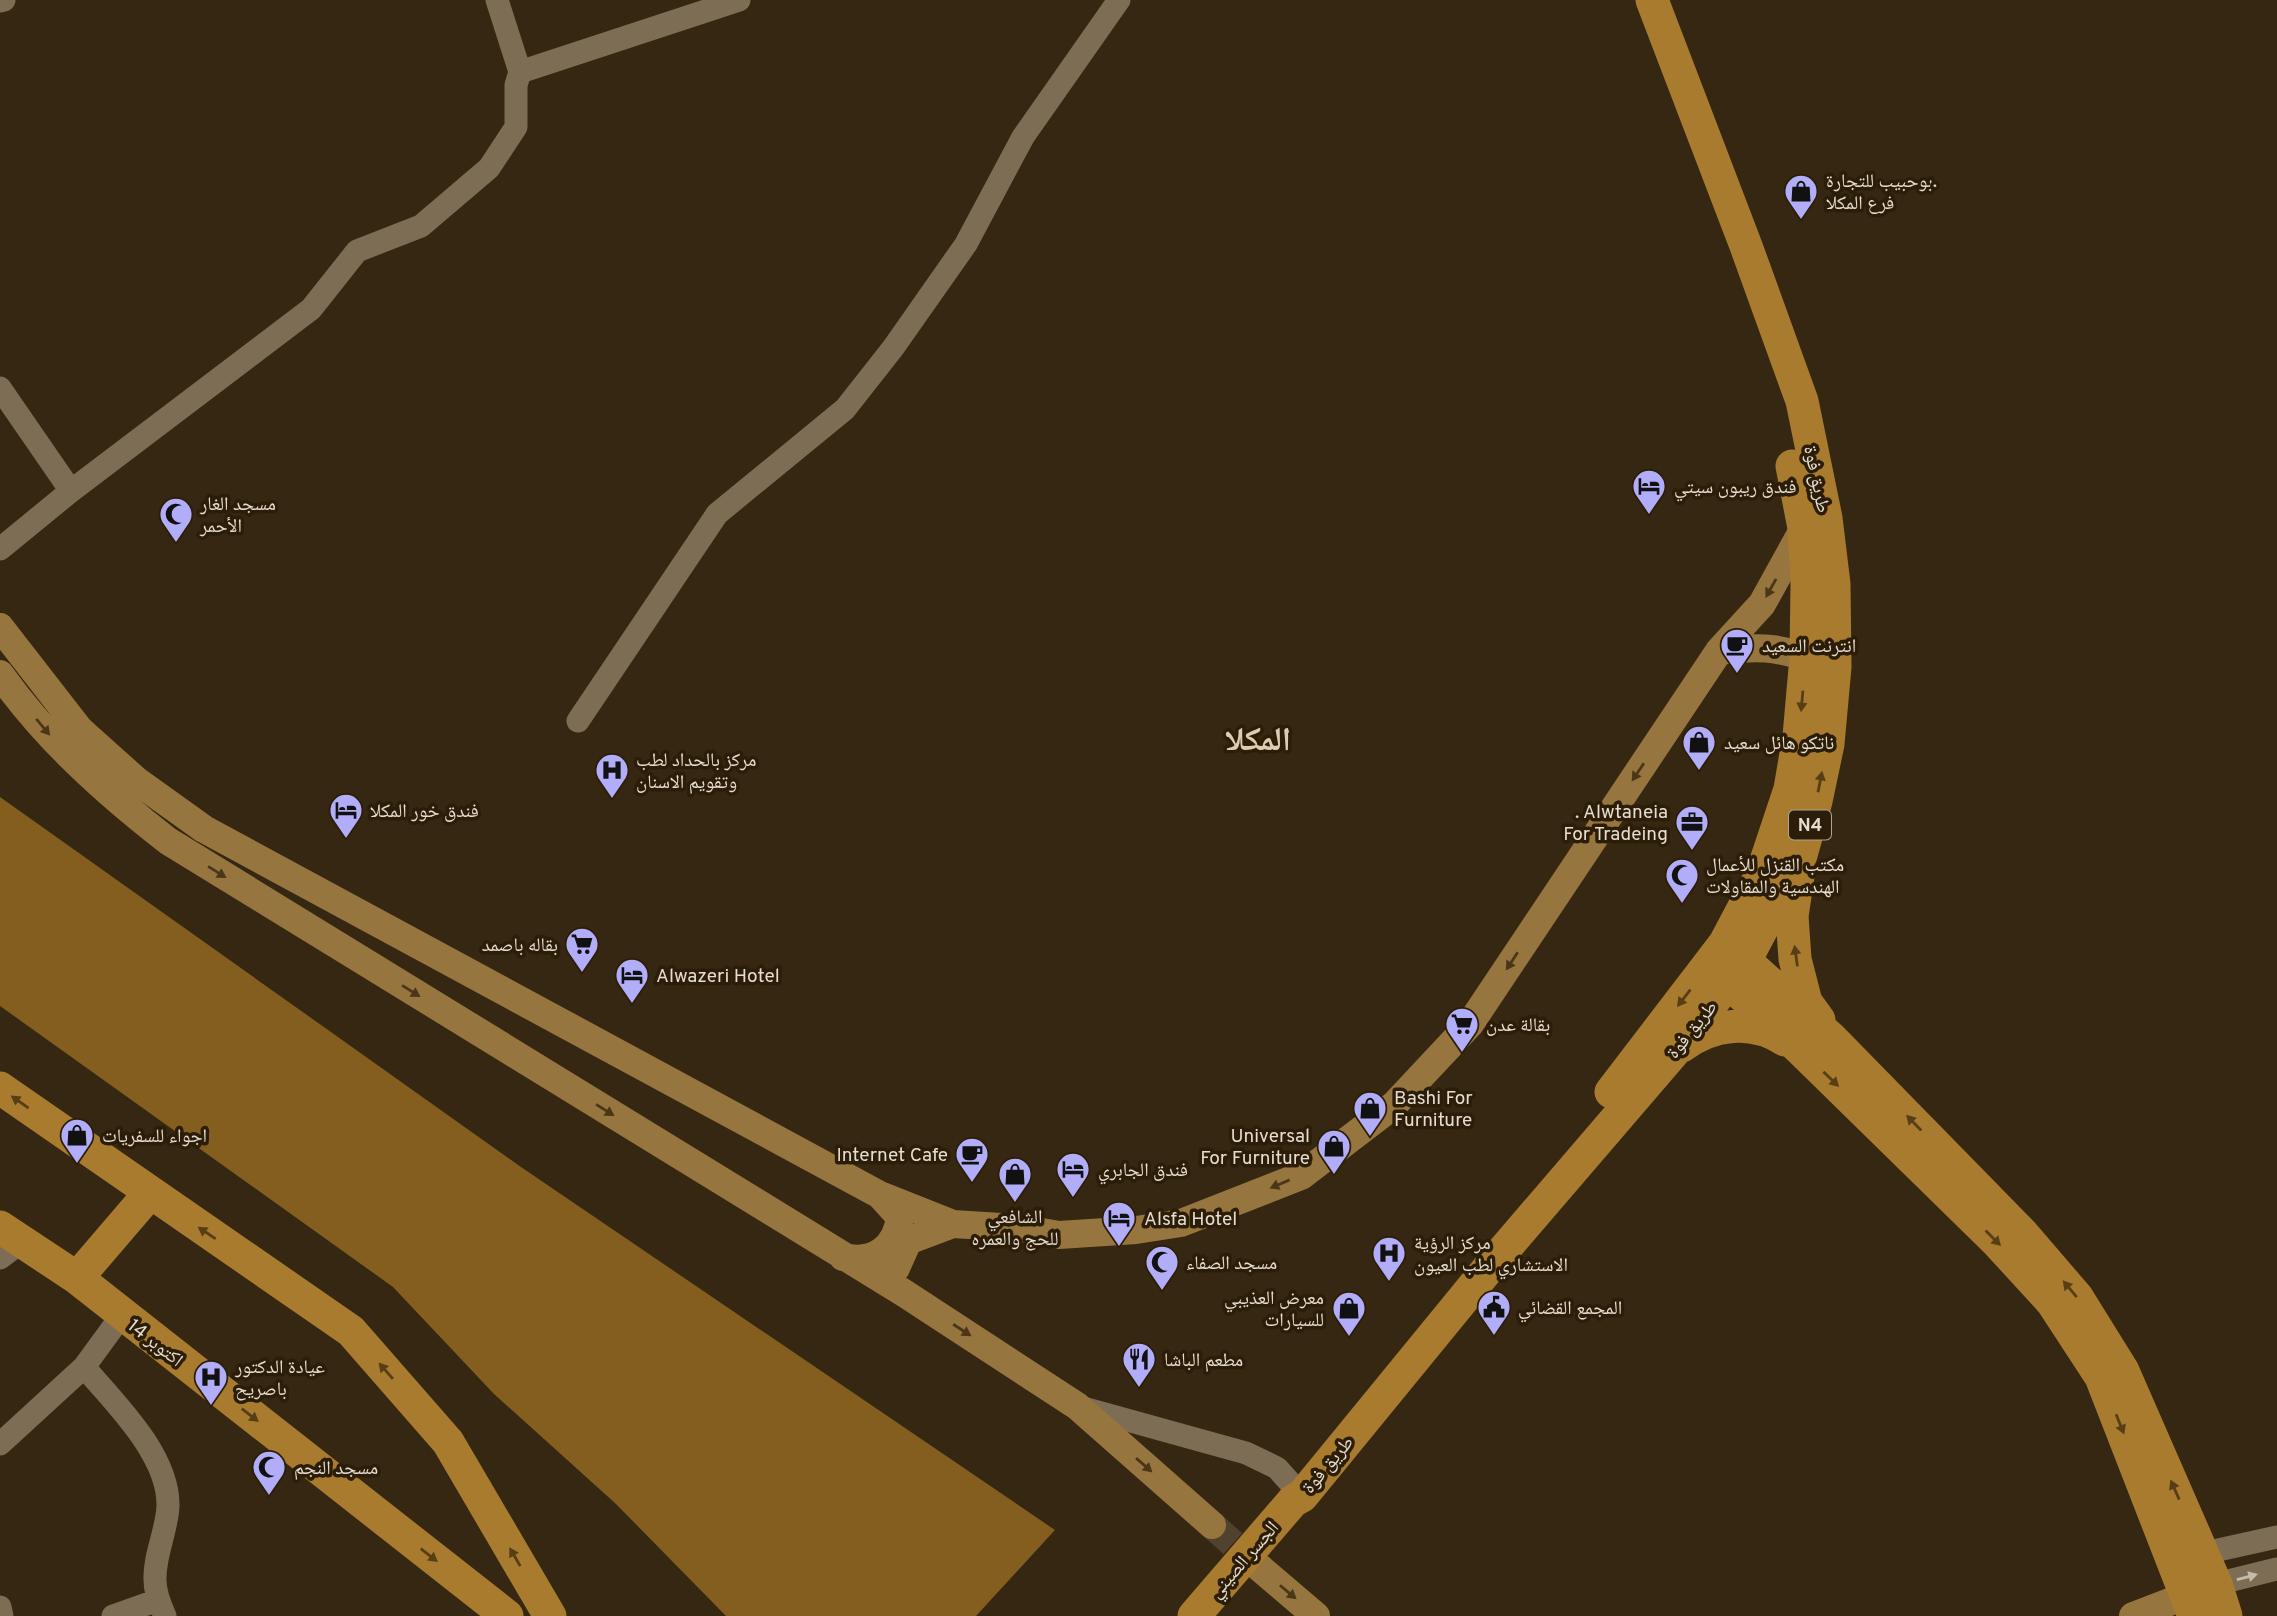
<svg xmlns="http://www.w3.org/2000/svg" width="2277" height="1616" viewBox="0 0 2277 1616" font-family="Overpass,'Noto Naskh Arabic',sans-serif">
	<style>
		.water { fill: #835e1f }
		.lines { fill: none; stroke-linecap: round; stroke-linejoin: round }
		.major-tunnel { stroke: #50422e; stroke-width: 28; stroke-dasharray: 28 14; stroke-linecap: butt }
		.minor { stroke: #7d6d55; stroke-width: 23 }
		.major { stroke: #97753e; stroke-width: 28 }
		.highway { stroke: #a87b2f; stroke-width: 33 }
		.oneway { fill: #4b3718 }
		.oneway2 { fill: #573e15 }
		.oneway3 { fill: #c6bbab }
		.labels { text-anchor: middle; stroke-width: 7; stroke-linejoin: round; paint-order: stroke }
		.shield { fill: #2b1d07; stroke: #aea394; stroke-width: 2 }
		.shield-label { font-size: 18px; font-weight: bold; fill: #e6ddd0 }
		.poi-label { font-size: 19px; fill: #e6ddd0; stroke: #2b1d07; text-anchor: start }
		.street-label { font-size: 19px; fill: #e6ddd0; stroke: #2b1d07 }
		.town-label { font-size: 33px; font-weight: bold; fill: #deccb2; stroke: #2b1d07 }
	</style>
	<rect width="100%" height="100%" fill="#352711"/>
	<!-- water -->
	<path class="water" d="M0,797l521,370 534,363 -79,86h-250l-110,-112 -122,-110 -101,-107 -393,-281z"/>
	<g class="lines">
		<!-- major-tunnel -->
		<path class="major-tunnel" d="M1212,1525l48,43"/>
		<!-- minor -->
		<path class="minor" d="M0,1l4,-1
			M520,72l219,-72
			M0,388l71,103
			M0,549l71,-58 240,-182 46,-58 64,-25 68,-58 27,-41v-42l4,-13 -23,-72
			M578,721l139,-207 128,-105 48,-61 73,-104 57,-107 96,-137
			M0,1258l21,-16
			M84,1367c31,36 85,88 84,139 -1,25 -14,49 -13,74 0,12 5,25 10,36
			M1080,1407l166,46 31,15 25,28
			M0,1444l84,-77 38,-52
			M2191,1556l86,-19
			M2216,1584l61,-15
			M0,1607l2,9
			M113,1616l45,-16"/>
		<!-- major -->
		<path class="major" d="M0,627l80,103 57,51 67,48 676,366 73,29 66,4 40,7 77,-5 45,-7 120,-47 93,-71 76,-81 249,-373 43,-47 42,-76
			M1719,651c47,-6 62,-3 107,13
			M0,674c46,65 105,118 168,167l736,452 173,113 135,119
			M843,1257c31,7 53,-9 57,-40l-20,-22
			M896,1268l12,-27 45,-17
			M1260,1568l56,48
			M2133,1616l73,-28"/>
		<!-- highway -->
		<path class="highway" d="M1798,876l-6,40 3,43 11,43 13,18
			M1730,947l102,92 190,194 55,64 46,74 93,213 10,32
			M1712,967l89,83 197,193 54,59 49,75 93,239
			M1682,1046c31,-23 70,-27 103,-6
			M0,1088l351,243 97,111 102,174
			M1611,1092l114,-149 37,-70 28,-84 9,-53 7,-79 1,-74 -3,-55 -12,-62
			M0,1227l77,51 430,338
			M77,1278l72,-84
			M1194,1616l99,-115 9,-5 189,-231 181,-211 73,-93 56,-106 15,-54 12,-57 7,-77 -1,-83 -8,-66 -24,-117 -56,-155 -94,-246"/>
	</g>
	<!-- one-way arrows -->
	<defs><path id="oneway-solid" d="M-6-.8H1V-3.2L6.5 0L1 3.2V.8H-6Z" transform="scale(1.75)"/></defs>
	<g class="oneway">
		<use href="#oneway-solid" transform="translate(1771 588) rotate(119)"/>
		<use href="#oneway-solid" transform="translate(43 727) rotate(50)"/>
		<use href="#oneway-solid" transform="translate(1638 772) rotate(124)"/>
		<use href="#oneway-solid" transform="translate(217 872) rotate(32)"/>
		<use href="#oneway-solid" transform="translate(1512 961) rotate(123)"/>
		<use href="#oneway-solid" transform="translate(411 991) rotate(32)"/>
		<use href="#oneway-solid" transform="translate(605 1110) rotate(32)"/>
		<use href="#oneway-solid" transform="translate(1280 1184) rotate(157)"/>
		<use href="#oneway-solid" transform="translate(962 1330) rotate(33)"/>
		<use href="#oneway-solid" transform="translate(1144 1465) rotate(41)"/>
		<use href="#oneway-solid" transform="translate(1288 1592) rotate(40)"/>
	</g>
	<g class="oneway2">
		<use href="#oneway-solid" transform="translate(1802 701) rotate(95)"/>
		<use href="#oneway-solid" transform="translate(1820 782) rotate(-79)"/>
		<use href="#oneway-solid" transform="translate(1796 956) rotate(-98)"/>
		<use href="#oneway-solid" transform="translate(1684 998) rotate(128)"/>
		<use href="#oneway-solid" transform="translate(1831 1079) rotate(44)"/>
		<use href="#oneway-solid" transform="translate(20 1102) rotate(-145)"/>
		<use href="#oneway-solid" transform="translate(1914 1123) rotate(-134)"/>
		<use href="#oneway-solid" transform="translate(207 1233) rotate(-146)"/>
		<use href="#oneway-solid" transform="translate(1993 1238) rotate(45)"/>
		<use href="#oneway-solid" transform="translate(2070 1289) rotate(-130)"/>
		<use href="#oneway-solid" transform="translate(386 1371) rotate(-131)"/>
		<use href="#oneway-solid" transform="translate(250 1415) rotate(38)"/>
		<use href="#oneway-solid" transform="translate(2120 1424) rotate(68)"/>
		<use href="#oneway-solid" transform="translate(2175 1490) rotate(-114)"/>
		<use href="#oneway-solid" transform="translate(429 1555) rotate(38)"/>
		<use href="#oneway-solid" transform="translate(515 1557) rotate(-120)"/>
	</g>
	<use class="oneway3" href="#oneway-solid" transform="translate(2247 1577) rotate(-15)"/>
	<!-- icons -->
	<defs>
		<symbol id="shop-pin" viewBox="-11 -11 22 30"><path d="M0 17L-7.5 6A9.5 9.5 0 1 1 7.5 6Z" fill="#b2adf9" stroke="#2b1d07"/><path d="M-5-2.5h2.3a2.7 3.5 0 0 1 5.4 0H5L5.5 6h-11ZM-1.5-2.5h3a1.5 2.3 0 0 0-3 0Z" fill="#111"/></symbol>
		<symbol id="hotel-pin" viewBox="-11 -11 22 30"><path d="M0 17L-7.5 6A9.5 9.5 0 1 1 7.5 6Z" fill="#b2adf9" stroke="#2b1d07"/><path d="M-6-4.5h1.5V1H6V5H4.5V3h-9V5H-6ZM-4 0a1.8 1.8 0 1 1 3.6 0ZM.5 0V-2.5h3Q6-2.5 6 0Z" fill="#111"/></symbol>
		<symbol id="mosque-pin" viewBox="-11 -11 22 30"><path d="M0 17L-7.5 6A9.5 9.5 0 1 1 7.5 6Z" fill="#b2adf9" stroke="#2b1d07"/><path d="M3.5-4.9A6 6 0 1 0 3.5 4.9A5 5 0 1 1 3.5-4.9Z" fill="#111"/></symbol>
		<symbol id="cafe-pin" viewBox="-11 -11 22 30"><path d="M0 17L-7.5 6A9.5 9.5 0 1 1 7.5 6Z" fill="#b2adf9" stroke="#2b1d07"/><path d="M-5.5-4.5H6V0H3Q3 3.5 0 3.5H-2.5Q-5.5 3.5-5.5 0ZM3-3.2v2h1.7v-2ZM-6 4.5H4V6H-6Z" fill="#111"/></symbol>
		<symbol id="hospital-pin" viewBox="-11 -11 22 30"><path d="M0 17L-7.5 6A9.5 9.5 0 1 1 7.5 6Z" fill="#b2adf9" stroke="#2b1d07"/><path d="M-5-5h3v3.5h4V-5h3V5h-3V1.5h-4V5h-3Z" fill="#111"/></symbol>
		<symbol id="office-pin" viewBox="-11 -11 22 30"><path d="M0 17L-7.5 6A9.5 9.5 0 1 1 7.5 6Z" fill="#b2adf9" stroke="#2b1d07"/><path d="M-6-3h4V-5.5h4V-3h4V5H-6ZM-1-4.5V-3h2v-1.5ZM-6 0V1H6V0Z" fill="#111"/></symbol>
		<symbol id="supermarket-pin" viewBox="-11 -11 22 30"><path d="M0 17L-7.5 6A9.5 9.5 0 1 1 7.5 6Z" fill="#b2adf9" stroke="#2b1d07"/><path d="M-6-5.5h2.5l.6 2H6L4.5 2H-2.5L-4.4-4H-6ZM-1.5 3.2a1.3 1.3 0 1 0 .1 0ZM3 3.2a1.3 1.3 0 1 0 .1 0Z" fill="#111"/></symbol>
		<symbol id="civic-pin" viewBox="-11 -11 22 30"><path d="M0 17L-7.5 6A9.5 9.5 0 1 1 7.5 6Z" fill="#b2adf9" stroke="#2b1d07"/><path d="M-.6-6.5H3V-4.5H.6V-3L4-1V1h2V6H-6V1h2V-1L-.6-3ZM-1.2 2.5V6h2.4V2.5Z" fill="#111"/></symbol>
		<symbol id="restaurant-pin" viewBox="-11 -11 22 30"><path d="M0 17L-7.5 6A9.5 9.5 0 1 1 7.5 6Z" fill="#b2adf9" stroke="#2b1d07"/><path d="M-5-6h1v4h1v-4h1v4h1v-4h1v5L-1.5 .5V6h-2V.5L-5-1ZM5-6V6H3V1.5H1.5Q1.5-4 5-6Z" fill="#111"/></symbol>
	</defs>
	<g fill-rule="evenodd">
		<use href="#shop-pin" x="1782" y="172" width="38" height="52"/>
		<use href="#hotel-pin" x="1630" y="467" width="38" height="52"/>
		<use href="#mosque-pin" x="157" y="495" width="38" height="52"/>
		<use href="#cafe-pin" x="1718" y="626" width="38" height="52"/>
		<use href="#shop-pin" x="1680" y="723" width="38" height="52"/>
		<use href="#hospital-pin" x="593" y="751" width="38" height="52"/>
		<use href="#hotel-pin" x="327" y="791" width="38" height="52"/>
		<use href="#office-pin" x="1673" y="803" width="38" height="52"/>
		<use href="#mosque-pin" x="1663" y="856" width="38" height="52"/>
		<use href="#supermarket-pin" x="563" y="925" width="38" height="52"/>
		<use href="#hotel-pin" x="613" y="956" width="38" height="52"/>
		<use href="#supermarket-pin" x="1443" y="1005" width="38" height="52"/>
		<use href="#shop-pin" x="1351" y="1089" width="38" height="52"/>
		<use href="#shop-pin" x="58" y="1116" width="38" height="52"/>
		<use href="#shop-pin" x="1315" y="1127" width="38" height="52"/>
		<use href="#cafe-pin" x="953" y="1135" width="38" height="52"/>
		<use href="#hotel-pin" x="1054" y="1150" width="38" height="52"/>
		<use href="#shop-pin" x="996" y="1155" width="38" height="52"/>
		<use href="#hotel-pin" x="1100" y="1199" width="38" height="52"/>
		<use href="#hospital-pin" x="1370" y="1234" width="38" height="52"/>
		<use href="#mosque-pin" x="1143" y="1243" width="38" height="52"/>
		<use href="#civic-pin" x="1475" y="1288" width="38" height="52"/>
		<use href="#shop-pin" x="1330" y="1289" width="38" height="52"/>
		<use href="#restaurant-pin" x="1120" y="1340" width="38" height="52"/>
		<use href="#hospital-pin" x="192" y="1358" width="38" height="52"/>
		<use href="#mosque-pin" x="250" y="1448" width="38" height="52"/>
	</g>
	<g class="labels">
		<!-- shield labels -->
		<rect class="shield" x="1789" y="810.5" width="42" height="29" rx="5"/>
		<g class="shield-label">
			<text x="1810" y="831">N4</text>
		</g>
		<!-- poi labels -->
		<g class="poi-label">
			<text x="1826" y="187">بوحبيب للتجارة.<tspan x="1826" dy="22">فرع المكلا</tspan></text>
			<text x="1674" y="493">فندق ريبون سيتي</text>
			<text x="200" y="510">مسجد الغار<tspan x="200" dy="22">الأحمر</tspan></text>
			<text x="1762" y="652">انترنت السعيد</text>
			<text x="1724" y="749">ناتكو هائل سعيد</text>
			<text x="636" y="766">مركز بالحداد لطب<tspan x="636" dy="22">وتقويم الاسنان</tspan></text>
			<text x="370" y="817">فندق خور المكلا</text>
			<text x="1668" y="818" text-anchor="end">. Alwtaneia<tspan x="1668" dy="22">For Tradeing</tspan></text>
			<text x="1706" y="871">مكتب القنزل للأعمال<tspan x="1706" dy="22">الهندسية والمقاولات</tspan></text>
			<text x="558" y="951" text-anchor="end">بقاله باصمد</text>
			<text x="656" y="982">Alwazeri Hotel</text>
			<text x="1486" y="1031">بقالة عدن</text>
			<text x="1394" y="1104">Bashi For<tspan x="1394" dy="22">Furniture</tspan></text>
			<text x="102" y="1142">اجواء للسفريات</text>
			<text x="1310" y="1142" text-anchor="end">Universal<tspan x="1310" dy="22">For Furniture</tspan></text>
			<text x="948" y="1161" text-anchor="end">Internet Cafe</text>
			<text x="1098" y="1176">فندق الجابري</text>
			<text x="1015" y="1223" text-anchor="middle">الشافعي<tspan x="1015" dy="22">للحج والعمره</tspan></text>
			<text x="1144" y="1225">Alsfa Hotel</text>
			<text x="1414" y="1249">مركز الرؤية<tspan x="1414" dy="22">الاستشاري لطب العيون</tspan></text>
			<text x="1186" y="1269">مسجد الصفاء</text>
			<text x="1324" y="1304" text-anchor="end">معرض العذيبي<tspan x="1324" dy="22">للسيارات</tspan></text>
			<text x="1518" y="1314">المجمع القضائي</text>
			<text x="1164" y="1366">مطعم الباشا</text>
			<text x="235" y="1373">عيادة الدكتور<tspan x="235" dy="22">باصريح</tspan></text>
			<text x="294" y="1474">مسجد النجم</text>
		</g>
		<!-- street labels -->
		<g class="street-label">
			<text transform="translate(1818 479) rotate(78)" y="7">طريق فوة</text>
			<text transform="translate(1691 1029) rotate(-51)" y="7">طريق فوة</text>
			<text transform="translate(156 1342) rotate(38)" y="7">14 اكتوبر</text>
			<text transform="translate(1327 1464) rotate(-50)" y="7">طريق فوة</text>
			<text transform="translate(1243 1559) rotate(-49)" y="7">الجسر الصيني</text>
		</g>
		<!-- town labels -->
		<g class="town-label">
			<text x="1258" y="750">المكلا</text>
		</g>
	</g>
</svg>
